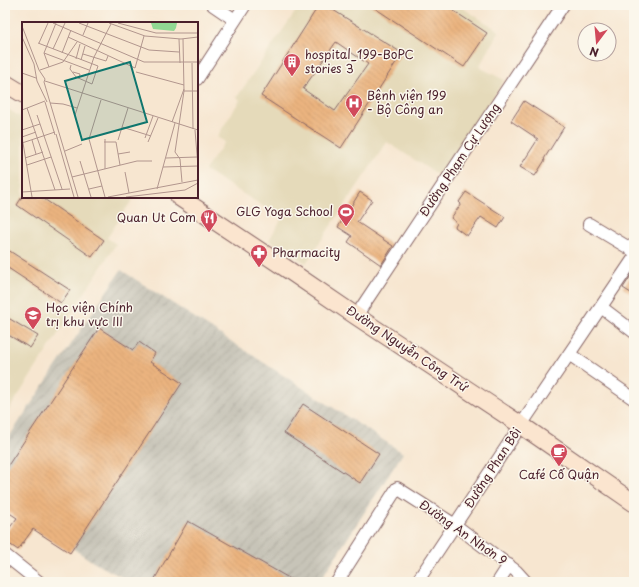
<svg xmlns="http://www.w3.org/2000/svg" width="639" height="587" viewBox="0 0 639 587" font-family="'Playpen Sans',sans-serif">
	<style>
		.built { fill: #e5daba }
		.industrial { fill: url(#industrial-furrows) }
		.building { fill: url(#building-back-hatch); fill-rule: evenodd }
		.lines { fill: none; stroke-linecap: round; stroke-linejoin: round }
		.street-casing { stroke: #876565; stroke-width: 14 }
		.secondary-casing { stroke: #876565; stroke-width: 19 }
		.street { stroke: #fff; stroke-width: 12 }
		.secondary { stroke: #fbe5cf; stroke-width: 17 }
		.labels { text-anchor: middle; stroke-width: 3; stroke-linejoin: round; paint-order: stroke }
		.poi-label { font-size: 12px; fill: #4a1f2b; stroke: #fbf7ec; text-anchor: start }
		.street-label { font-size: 12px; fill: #4a1f2b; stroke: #fbf7ec }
		.inset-road { fill: none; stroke: #b2968e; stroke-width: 1 }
		.view { fill: #0f766e; fill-opacity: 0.15; stroke: #0f766e; stroke-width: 2 }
		.inset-edge { fill: none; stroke: #4a1f2b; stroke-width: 2 }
	</style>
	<defs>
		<pattern id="industrial-furrows" width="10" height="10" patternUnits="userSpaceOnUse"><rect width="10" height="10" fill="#c7c4b8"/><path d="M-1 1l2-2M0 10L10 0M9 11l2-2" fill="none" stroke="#aca89e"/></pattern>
		<pattern id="building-back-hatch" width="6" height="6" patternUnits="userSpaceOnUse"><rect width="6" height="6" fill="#ebb47f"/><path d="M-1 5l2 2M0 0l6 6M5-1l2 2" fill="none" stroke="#cb9a6e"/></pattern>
	</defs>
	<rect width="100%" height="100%" fill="#fbf7ec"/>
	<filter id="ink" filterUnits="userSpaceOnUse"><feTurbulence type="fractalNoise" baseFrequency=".025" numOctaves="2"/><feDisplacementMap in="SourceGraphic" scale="8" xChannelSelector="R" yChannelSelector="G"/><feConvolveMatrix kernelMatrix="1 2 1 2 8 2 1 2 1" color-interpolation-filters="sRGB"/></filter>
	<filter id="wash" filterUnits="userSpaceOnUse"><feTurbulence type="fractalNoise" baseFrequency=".012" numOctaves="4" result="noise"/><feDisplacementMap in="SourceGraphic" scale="16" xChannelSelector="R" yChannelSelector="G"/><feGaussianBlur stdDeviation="0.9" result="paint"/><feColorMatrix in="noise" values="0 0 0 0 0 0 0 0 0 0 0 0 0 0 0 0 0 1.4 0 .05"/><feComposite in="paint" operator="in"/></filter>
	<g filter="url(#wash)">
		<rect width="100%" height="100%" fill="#f7e6d0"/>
		<!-- built -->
		<path class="built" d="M300,5h158l41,26 -20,36 25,13 -63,97 -54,-35 -81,121 -37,-23 13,-22 -77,-48 20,-28 -8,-5 23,-37 -3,-3z
			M5,107l18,12v78h111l-27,41 9,6 -111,172z"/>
		<!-- industrial -->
		<path class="industrial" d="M121,270l282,183 -84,129h-188l-38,-20 -88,-60v-59z"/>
		<g id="blocks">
			<!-- building -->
			<path class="building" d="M319,5h6l77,48 -61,95 -80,-52zM336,42l32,22 -33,47 -32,-22z
				M370,5h75l42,28 -23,34z
				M524,101l40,26 -20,32 1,1 -10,16 -15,-9 18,-28 -27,-18z
				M360,192l12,8 -15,22 36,24 -12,19 -33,-23 4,-6 -14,-9z
				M466,192l39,25 -7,11 -17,-11 -14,19 -12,-9 2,-4 -6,-5 10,-14 -2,-2z
				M22,197h19l63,43 -12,17 -75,-52z
				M5,248l65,42 -9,13 -56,-37z
				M634,271v24l-11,-7z
				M5,316l33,20 -8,12 -25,-15z
				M99,328l34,22 6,-8 16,11 -5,9 32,21 -112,170 -37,-24 -15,21 -13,-9v-7l12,-16 -12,-8v-40z
				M303,404l76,50 -19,29 -76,-50z
				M188,521l108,61h-143z"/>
		</g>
	</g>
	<g filter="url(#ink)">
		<use href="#blocks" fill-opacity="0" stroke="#876565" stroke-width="1"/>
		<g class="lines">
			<defs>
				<path id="street" d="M213,5l22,15
					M197,79l48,-74
					M589,224l45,27
					M601,307l33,25
					M356,316l207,-311
					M569,354l65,45
					M5,555l34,27
					M337,582l60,-94 58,37 61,46 10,11
					M417,582l104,-157 113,-167
					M498,582l11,-17"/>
				<path id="secondary" d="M5,83l18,11
					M179,197l108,72 69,47 165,109 113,78"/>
			</defs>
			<!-- street casing -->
			<use href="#street" class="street-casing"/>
			<!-- secondary casing -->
			<use href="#secondary" class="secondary-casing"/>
			<!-- street -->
			<use href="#street" class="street"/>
			<!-- secondary -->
			<use href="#secondary" class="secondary"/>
		</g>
	</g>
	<!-- icons -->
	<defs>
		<symbol id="building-pin" viewBox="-11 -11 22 30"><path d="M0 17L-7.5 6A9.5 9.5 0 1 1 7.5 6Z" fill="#d1495b" stroke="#fbf7ec"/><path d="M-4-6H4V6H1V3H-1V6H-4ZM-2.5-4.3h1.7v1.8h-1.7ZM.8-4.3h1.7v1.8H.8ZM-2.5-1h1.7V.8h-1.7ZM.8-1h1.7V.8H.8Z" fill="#fff"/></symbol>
		<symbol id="hospital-pin" viewBox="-11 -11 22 30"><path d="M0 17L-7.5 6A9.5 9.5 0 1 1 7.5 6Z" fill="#d1495b" stroke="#fbf7ec"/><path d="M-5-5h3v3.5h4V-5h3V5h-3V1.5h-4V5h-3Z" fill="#fff"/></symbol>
		<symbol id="stadium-pin" viewBox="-11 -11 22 30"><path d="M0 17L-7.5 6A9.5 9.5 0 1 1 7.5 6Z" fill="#d1495b" stroke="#fbf7ec"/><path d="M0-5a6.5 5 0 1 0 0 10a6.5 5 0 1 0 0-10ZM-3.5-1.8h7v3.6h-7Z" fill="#fff"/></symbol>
		<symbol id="restaurant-pin" viewBox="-11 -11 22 30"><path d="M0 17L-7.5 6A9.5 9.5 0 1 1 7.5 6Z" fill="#d1495b" stroke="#fbf7ec"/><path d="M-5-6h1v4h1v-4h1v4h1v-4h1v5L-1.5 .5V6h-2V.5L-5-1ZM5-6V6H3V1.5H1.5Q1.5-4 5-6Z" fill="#fff"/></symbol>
		<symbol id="pharmacy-pin" viewBox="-11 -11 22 30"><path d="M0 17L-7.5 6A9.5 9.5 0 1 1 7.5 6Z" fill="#d1495b" stroke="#fbf7ec"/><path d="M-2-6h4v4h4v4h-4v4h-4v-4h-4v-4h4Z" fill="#fff"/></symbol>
		<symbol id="university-pin" viewBox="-11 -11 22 30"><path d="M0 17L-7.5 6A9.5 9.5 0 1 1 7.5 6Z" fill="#d1495b" stroke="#fbf7ec"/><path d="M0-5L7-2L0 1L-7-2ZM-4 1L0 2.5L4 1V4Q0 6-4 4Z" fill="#fff"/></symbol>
		<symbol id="cafe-pin" viewBox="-11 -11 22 30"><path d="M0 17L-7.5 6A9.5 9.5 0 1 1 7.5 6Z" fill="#d1495b" stroke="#fbf7ec"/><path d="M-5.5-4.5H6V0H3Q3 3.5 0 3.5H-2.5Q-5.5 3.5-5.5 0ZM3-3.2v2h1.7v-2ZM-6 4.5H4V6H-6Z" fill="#fff"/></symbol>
	</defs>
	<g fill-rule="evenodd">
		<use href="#building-pin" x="282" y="52" width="20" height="27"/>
		<use href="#hospital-pin" x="344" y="93" width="20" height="27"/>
		<use href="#stadium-pin" x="336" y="202" width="20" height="27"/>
		<use href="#restaurant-pin" x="199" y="208" width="20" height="27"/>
		<use href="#pharmacy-pin" x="249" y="243" width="20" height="27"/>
		<use href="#university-pin" x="23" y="305" width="20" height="27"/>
		<use href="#cafe-pin" x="549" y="442" width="20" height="27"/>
	</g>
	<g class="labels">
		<!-- poi labels -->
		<g class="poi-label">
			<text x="305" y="59">hospital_199-BoPC<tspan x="305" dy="14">stories 3</tspan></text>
			<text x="367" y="100">Bệnh viện 199<tspan x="367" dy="14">- Bộ Công an</tspan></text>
			<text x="333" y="216" text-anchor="end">GLG Yoga School</text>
			<text x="196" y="222" text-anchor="end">Quan Ut Com</text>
			<text x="272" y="257">Pharmacity</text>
			<text x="46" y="312">Học viện Chính<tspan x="46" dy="14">trị khu vực III</tspan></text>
			<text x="559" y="479" text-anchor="middle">Café Cố Quận</text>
		</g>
		<!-- street labels -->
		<g class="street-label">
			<text transform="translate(460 160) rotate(-56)" y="4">Đường Phạm Cự Lượng</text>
			<text transform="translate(407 349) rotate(34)" y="4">Đường Nguyễn Công Trứ</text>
			<text transform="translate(493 468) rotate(-57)" y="4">Đường Phan Bôi</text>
			<text transform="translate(463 533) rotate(35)" y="4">Đường An Nhơn 9</text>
		</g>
	</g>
	<!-- overview -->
	<g transform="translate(22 22)">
		<rect width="176" height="176" fill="#f7e6d0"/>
		<path d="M129,1h26l-1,5 -2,3 -21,-2z" fill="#91d893"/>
		<path class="inset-road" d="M31,1l91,39h54M57,1l70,27 30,2M87,1l36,13 36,3 17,-2M96,1l38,10h42M0,4l17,44 6,9 -1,3 34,115M61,13l5,-12M0,15l12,27M46,15l67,31 9,-32M157,17l1,24M16,21l60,23 -6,18 -16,-7 -6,-8 1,-4M17,21l9,-20M31,27l12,-26M22,31l45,17M40,31l9,-23M61,32l23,7 2,-5M54,37l4,-15M59,38l4,-14M170,41l1,66M12,42l3,17 10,21M27,45l-5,-14 12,-30M18,48l23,-8 14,-20M51,50l7,2 -1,5M114,50l48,13M0,51l14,5M23,59l153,49M162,69h14M79,78l-12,39 16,58M23,80l10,33M28,81l13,1 14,4M5,86l28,82M0,88l23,-9M15,93l25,74M53,93l19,-58 17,-33M150,100l12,-33M100,105l29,9M0,108l18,-6M173,108l3,37M34,112l18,63M0,115l10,60M0,115l14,-5M123,116l8,-22M83,117v30M10,118l4,14M96,118l10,-32M82,120h12l4,23M126,120l10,-24M0,121l33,-11M43,129l17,-7M96,132l12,-2M3,136l18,-6M144,136l31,-1M58,139l11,36M5,143l24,-8M141,145l35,-1M103,150l4,21M50,155l65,-16h15M160,160l-2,-23 -5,-7 9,-61 -1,-52M67,167l13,-3M135,167l18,-66M0,170l48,-3M86,175l90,-17M104,175l59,-7 13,-7"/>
		<path class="view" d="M108,40l17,60 -65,18 -17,-59z"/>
		<rect width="176" height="176" class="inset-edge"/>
	</g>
	<!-- margin -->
	<rect width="639" height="587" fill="none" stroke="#fbf7ec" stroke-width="20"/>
	<!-- north arrow -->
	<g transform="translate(597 42) rotate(196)"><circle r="19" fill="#fbf7ec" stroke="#b4a19f"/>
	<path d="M0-3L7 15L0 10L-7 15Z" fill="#d1495b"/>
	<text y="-6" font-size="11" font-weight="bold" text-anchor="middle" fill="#4a1f2b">N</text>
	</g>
</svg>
